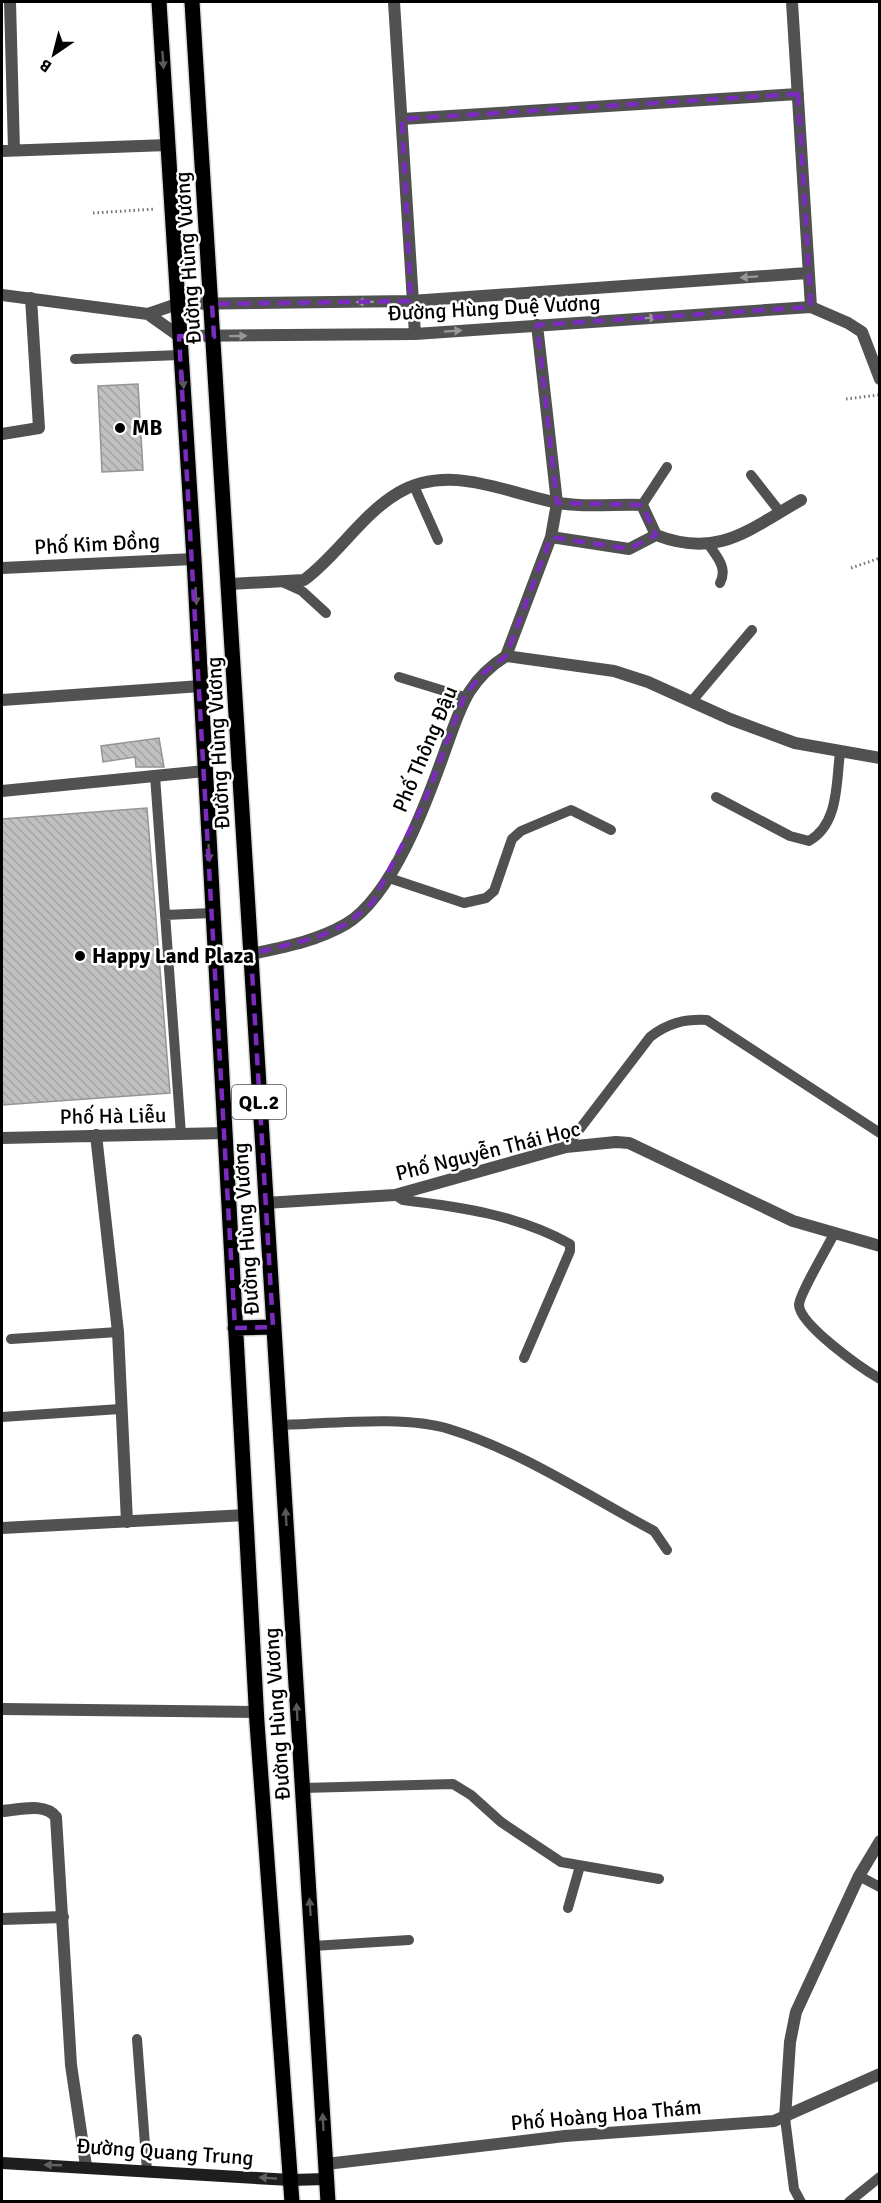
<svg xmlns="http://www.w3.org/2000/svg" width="881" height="2203" viewBox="0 0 881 2203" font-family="Signika,sans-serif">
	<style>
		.building { fill: url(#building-back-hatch); stroke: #959595; stroke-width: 1.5 }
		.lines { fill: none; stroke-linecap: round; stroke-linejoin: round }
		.primary-casing { stroke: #dbdbdb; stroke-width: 18 }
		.path { stroke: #737373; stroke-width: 3; stroke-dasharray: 1.5 3; stroke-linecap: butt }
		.service { stroke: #515151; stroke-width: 10 }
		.minor { stroke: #515151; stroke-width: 12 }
		.tertiary { stroke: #515151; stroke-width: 12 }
		.secondary { stroke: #1e1e1e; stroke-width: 12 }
		.primary { stroke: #000; stroke-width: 15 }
		.oneway { fill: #595959 }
		.oneway2 { fill: #979797 }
		.oneway3 { fill: #626262 }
		.marked { fill: none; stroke: #7b2cbf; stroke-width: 4.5; stroke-dasharray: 12 8; stroke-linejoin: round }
		.poi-dot { fill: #000; stroke: #fff; stroke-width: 2 }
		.labels { text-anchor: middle; stroke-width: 5; stroke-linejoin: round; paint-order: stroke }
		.shield { fill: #fff; stroke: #4c4c4c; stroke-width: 1.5 }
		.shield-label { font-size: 20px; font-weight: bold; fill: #000 }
		.street-label { font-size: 21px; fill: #000; stroke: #fff }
		.poi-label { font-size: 21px; font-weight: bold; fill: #000; stroke: #fff; text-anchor: start }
	</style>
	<defs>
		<pattern id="building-back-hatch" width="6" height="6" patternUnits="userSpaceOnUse" patternTransform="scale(1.5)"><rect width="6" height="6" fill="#c0c0c0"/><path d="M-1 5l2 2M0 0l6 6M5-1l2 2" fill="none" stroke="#a3a3a3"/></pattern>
	</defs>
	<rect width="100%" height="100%" fill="#fff"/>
	<!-- building -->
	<path class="building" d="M138,384l5,86 -41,2 -4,-86z
		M159,738l5,29h-28l-1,-10 -32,5 -2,-16z
		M147,808l23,285 -168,12v-286z"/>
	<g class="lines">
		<defs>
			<path id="primary" d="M159,2l35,557 63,1164 35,479
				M192,2l136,2200
				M235,1328l38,-1"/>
		</defs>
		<!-- primary casing -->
		<use href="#primary" class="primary-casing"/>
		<!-- path -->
		<path class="path" d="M93,213l62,-4
			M846,399l32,-4
			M851,568l29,-10"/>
		<!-- service -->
		<path class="service" d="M75,359l105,-4
			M751,475l29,37
			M414,486l24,54
			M642,505l25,-38
			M709,545c8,12 19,23 11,38
			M280,581l22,10 24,22
			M399,677l65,20
			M692,701l60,-71
			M155,776l26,358
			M716,797l74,39 19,5c30,-17 27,-58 31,-88
			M389,878l75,25 22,-5 8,-7 18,-52 9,-8 50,-21 40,20
			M165,915l47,-2
			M566,1147l84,-110c18,-14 34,-18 57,-17l173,113
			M395,1195l8,5c58,7 115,15 167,44v7l-46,107
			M834,1234c-6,12 -35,61 -35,71 1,20 62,63 81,74
			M11,1339l107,-7
			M2,1417l118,-8
			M280,1425c49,-1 124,-10 169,4 72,22 139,67 205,102l13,19
			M303,1788l150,-4 18,11 30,27 60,40 98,17
			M859,1876l21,11
			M568,1908l12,-42
			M313,1946l96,-6
			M137,2039l10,132
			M785,2118l9,71 7,13
			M849,2202l31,-25"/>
		<!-- minor -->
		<path class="minor" d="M10,2l4,148
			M394,2l21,332
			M792,2l19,305
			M402,119l396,-25
			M2,151l166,-6
			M177,304l234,-3 396,-28
			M811,307l37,16 14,9 18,47
			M179,336l236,-2 396,-27
			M2,434l37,-6 -8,-130
			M551,537l78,12 27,-14
			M2,568l192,-9
			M230,584l74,-4c34,-25 57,-65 94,-87 50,-30 106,-1 156,9 28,6 60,2 88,3l14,30c62,24 92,-5 145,-35
			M506,656l45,-119 6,-34 -20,-178
			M2,700l199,-14
			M2,791l203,-20
			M96,1135l22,197 9,190
			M2,1138l223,-5
			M265,1203l130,-8 171,-48 50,-5 13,1 164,78 87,25
			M2,1528l244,-13
			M2,1709l254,3
			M2,1811c16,-1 43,-9 54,6l15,248 15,101
			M2,1919l61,-2
			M785,2118l5,-76 6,-30 63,-136 21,-35"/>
		<!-- tertiary -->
		<path class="tertiary" d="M2,295l146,19 31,22
			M148,314l29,-10
			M251,954c33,-7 66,-13 95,-30 47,-28 82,-125 100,-176 15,-41 21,-67 60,-92l108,15 34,11 82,37 65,24 85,15
			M326,2164l239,-28 209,-15 106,-47"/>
		<!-- secondary -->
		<path class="secondary" d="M2,2163l288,17 37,-1"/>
		<!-- primary -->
		<use href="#primary" class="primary"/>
	</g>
	<!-- one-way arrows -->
	<defs><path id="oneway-solid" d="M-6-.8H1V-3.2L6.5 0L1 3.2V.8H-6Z" transform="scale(1.5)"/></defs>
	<g class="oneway">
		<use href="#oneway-solid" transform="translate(163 60) rotate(86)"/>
		<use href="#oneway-solid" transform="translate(183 380) rotate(85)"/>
		<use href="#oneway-solid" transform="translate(196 596) rotate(87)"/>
		<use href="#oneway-solid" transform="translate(209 853) rotate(87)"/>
		<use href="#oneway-solid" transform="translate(286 1517) rotate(-93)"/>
		<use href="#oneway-solid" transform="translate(297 1712) rotate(-93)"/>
		<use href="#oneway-solid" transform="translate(310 1907) rotate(-94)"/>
		<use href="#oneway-solid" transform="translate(323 2122) rotate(-93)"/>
	</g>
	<g class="oneway2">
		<use href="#oneway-solid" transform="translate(749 277) rotate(176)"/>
		<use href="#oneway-solid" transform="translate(365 302) rotate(179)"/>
		<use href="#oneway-solid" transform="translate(648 318) rotate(-4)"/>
		<use href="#oneway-solid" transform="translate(453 331) rotate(-4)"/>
		<use href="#oneway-solid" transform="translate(238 336) rotate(-1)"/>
	</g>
	<g class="oneway3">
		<use href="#oneway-solid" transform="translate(53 2165) rotate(-178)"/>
		<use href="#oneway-solid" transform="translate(268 2178) rotate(-176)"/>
	</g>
	<!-- marked area -->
	<path class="marked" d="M798,94l13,213 -274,18 20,178 85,2 14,30 -27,14 -78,-12 -45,119 -24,18 -18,23 -40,106 -52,100 -26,21 -28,13 -67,17 22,373 -38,1 -56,-992 35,1 -2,-33 199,-3 -9,-182z"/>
	<!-- markers -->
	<g class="poi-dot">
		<circle cx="120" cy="428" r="6"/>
		<circle cx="80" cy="956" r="6"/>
	</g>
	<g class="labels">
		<!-- shield labels -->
		<rect class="shield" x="232" y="1085" width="54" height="34" rx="4.5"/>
		<g class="shield-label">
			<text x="259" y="1109">QL.2</text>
		</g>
		<!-- street labels -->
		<g class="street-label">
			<text transform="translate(188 258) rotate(-94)" y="7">Đường Hùng Vương</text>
			<text transform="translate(494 308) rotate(-3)" y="7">Đường Hùng Duệ Vương</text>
			<text transform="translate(97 544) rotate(-3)" y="7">Phố Kim Đồng</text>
			<text transform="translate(218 743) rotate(-93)" y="7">Đường Hùng Vương</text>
			<text transform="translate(425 749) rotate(-67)" y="7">Phố Thông Đậu</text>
			<text transform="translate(113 1116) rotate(-1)" y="7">Phố Hà Liễu</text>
			<text transform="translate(488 1151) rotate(-14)" y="7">Phố Nguyễn Thái Học</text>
			<text transform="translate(246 1229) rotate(-94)" y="7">Đường Hùng Vương</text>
			<text transform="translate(277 1714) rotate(-94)" y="7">Đường Hùng Vương</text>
			<text transform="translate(606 2115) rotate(-5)" y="7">Phố Hoàng Hoa Thám</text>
			<text transform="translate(165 2152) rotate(4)" y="7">Đường Quang Trung</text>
		</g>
		<!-- poi labels -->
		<g class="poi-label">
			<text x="132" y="435">MB</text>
			<text x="92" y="963">Happy Land Plaza</text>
		</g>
	</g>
	<!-- border -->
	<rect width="881" height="2203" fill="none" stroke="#000000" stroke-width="6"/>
	<!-- north arrow -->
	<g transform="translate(54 54) rotate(215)" stroke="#ffffff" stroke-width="4.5" paint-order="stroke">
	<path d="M0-4.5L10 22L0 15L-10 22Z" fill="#000000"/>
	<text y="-9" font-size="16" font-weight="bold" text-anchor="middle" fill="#000000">B</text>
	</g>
</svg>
